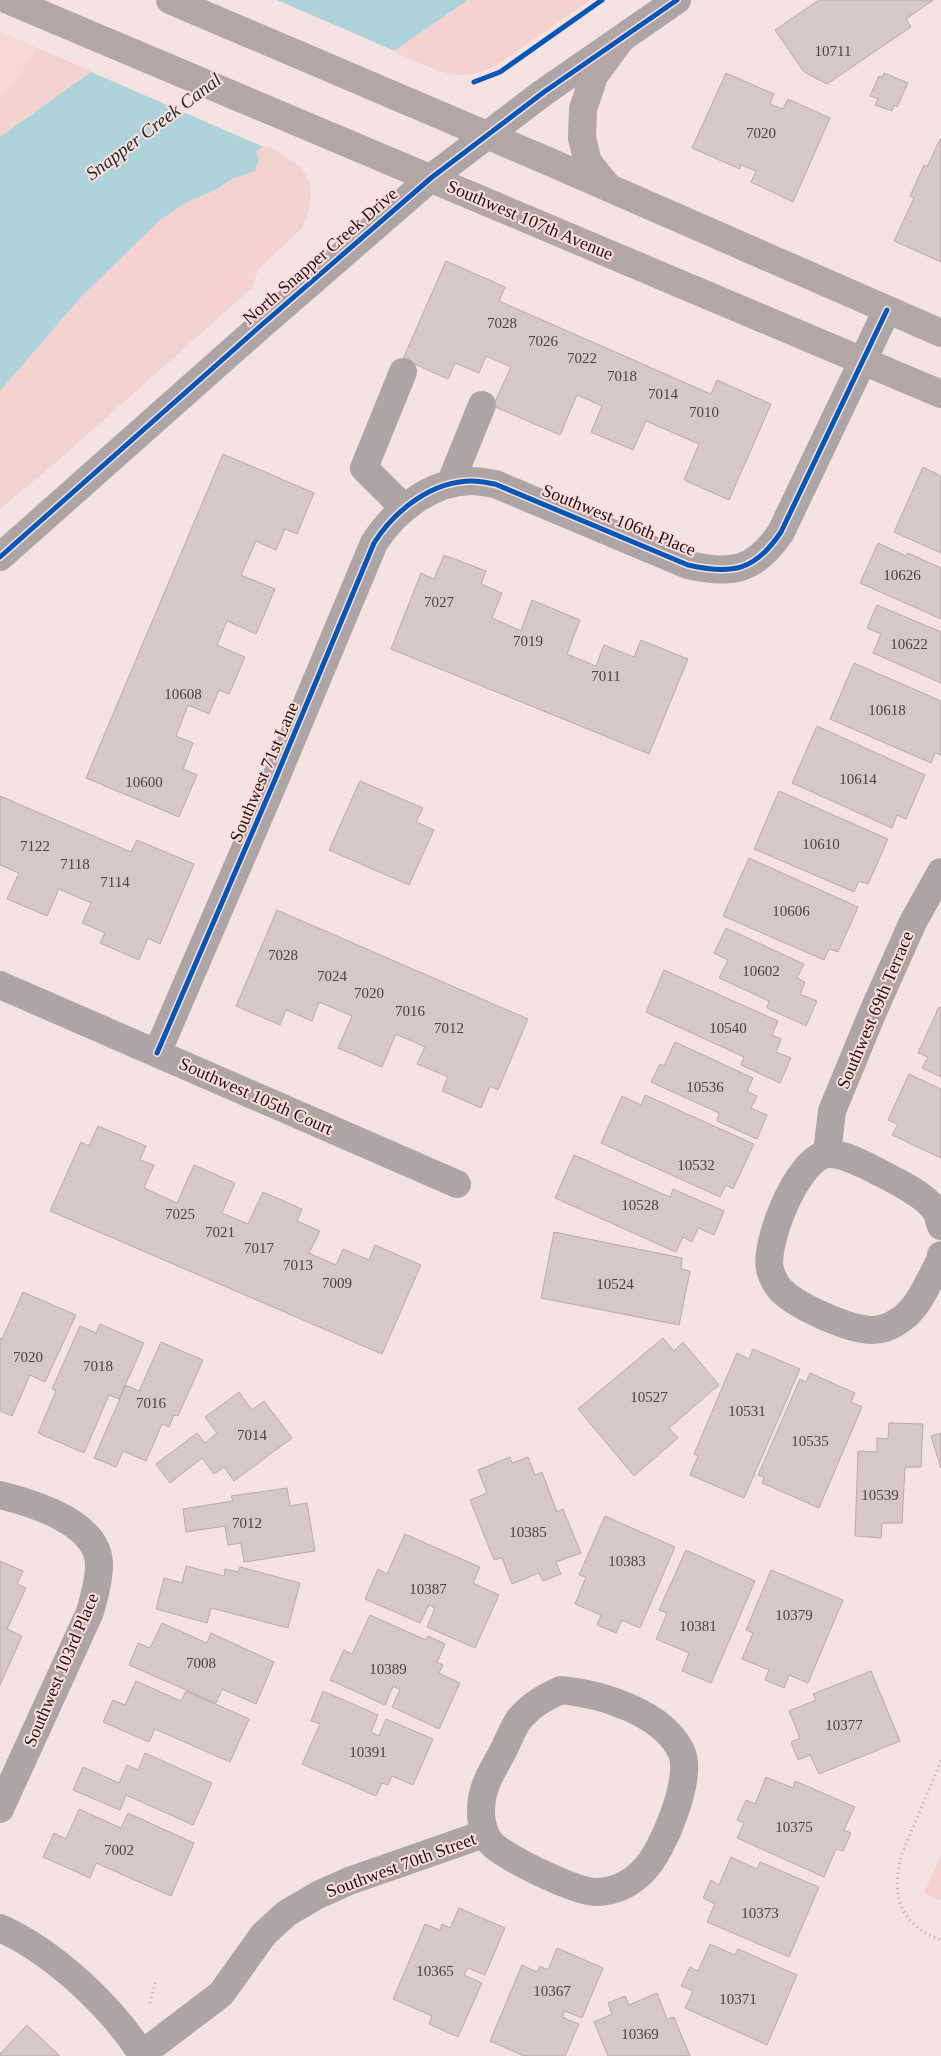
<svg xmlns="http://www.w3.org/2000/svg" width="941" height="2056" viewBox="0 0 941 2056" font-family="Georgia,serif">
	<style>
		.built { fill: #f6d8d5 }
		.green { fill: #f4d2cf }
		.water { fill: #aed3db }
		.pier { fill: #f5e3e2 }
		.building { fill: #d6c8c7; stroke: #b8abaa }
		.lines { fill: none; stroke-linecap: round; stroke-linejoin: round }
		.path { stroke: #b2a8a7; stroke-width: 3; stroke-dasharray: 1 4; stroke-linecap: butt }
		.minor { stroke: #ada5a5; stroke-width: 28 }
		.major { stroke: #b3a7a6; stroke-width: 28 }
		.cycleway-casing { stroke: #fdddda; stroke-width: 8 }
		.cycleway { stroke: #0057b8; stroke-width: 5 }
		.labels { text-anchor: middle; stroke-width: 4; stroke-linejoin: round; paint-order: stroke }
		.number-label { font-size: 15px; fill: #4d4140 }
		.street-label { font-size: 18px; fill: #1f1413; stroke: #fdddda }
		.water-label { font-size: 19px; font-style: italic; fill: #113036; stroke: #fdddda }
	</style>
	<rect width="100%" height="100%" fill="#f5e3e2"/>
	<!-- built -->
	<path class="built" d="M0,31l37,17 -24,36 -13,13z"/>
	<!-- green -->
	<path class="green" d="M468,0h123l-96,66c-42,22 -62,-1 -103,-14z
		M37,48l55,23 -92,66v-40l13,-13z
		M267,144l35,24 8,16 1,14 -3,16 -6,14 -44,42 -6,18 -191,170 -61,51v-118l81,-94 79,-77 27,-18 29,-12 16,-11 23,-8 1,-19z
		M941,1854v47l-17,-8z"/>
	<!-- water -->
	<path class="water" d="M203,0h265l-70,48 -142,104 3,7 -4,12 -23,8 -16,11 -29,12 -27,18 -79,77 -81,94v-254l92,-66z"/>
	<!-- pier -->
	<path class="pier" d="M198,0h79l120,52 -131,96 -177,-77z"/>
	<!-- building -->
	<path class="building" d="M819,0h114l-27,19 5,8 -84,57 -23,-12 -29,-42z
		M726,73l48,21 -4,10 13,5 5,-10 42,19 -37,84 -42,-20 5,-11 -15,-6 -1,4 -48,-21z
		M884,73l24,10 -11,24 -3,-2 -2,6 -17,-6 3,-6 -8,-3 9,-20 4,1z
		M940,139h1v123l-47,-21 20,-43 -4,-2 14,-31 3,2z
		M446,261l59,26 -6,14 212,93 6,-14 54,24 -42,96 -45,-20 15,-36 -53,-23 -13,29 -42,-18 11,-26 -25,-11 -17,40 -67,-29 18,-39 -25,-11 -7,17 -24,-10 -7,16 -45,-20z
		M223,454l91,39 -17,41 -12,-5 -9,21 -20,-9 -15,34 34,14 -19,45 -29,-13 -10,24 28,12 -16,37 -10,-4 -10,24 -21,-9 -12,31 17,7 -10,26 14,6 -18,42 -93,-39z
		M923,467l18,9v77l-47,-21z
		M878,543l28,13 2,-3 33,15v51l-81,-36z
		M444,555l42,16 -5,13 21,9 -10,25 29,13 11,-31 48,20 -13,34 29,12 8,-21 30,12 7,-17 47,19 -39,95 -258,-105 30,-76 13,6z
		M877,605l64,27v51l-68,-30 8,-19 -14,-6z
		M854,663l87,38v54l-6,-2 -4,10 -101,-44z
		M817,726l108,49 -19,44 -9,-4 -5,13 -100,-45z
		M360,781l63,27 -7,14 18,8 -25,55 -80,-35z
		M779,791l109,48 -20,45 -9,-3 -5,11 -100,-43z
		M0,796l131,56 6,-12 57,24 -34,80 -12,-6 -9,22 -39,-17 5,-10 -23,-10 9,-20 -32,-14 -12,27 -40,-17 12,-26 -19,-8z
		M749,858l109,49 -20,45 -9,-3 -5,11 -101,-44z
		M277,910l251,109 -30,71 -8,-4 -9,22 -39,-17 6,-14 -31,-13 8,-17 -29,-13 -14,33 -44,-19 14,-32 -33,-14 -7,19 -26,-11 -6,15 -44,-19z
		M726,928l78,36 -7,14 8,4 -5,12 17,7 -11,25 -39,-18 2,-7 -50,-23 9,-18 -14,-7z
		M664,970l114,51 -6,14 9,4 -5,13 15,6 -11,25 -39,-18 3,-8 -98,-45z
		M939,1007l2,1v69l-19,-9 6,-11 -10,-4z
		M675,1042l78,36 -6,13 10,5 -6,12 16,7 -10,24 -40,-18 2,-8 -68,-31 9,-18 4,2z
		M909,1074l32,15v69l-49,-23 6,-11 -10,-4z
		M645,1095l109,49 -21,45 -7,-4 -6,12 -119,-54 21,-47 19,9z
		M98,1126l48,20 -6,14 14,5 -10,23 33,15 17,-38 41,18 -13,30 26,11 15,-32 39,17 -5,12 23,10 -11,22 27,12 7,-16 26,11 6,-15 46,20 -39,89 -332,-143 31,-69 8,4z
		M574,1155l96,42 3,-8 51,22 -10,24 -16,-7 -6,14 -9,-5 -7,15 -121,-54z
		M554,1232l128,26 -1,11 9,2 -11,54 -138,-27z
		M23,1292l53,23 -31,67 -15,-7 -18,41 -12,-5v-73l2,1z
		M100,1324l44,19 -25,56 -10,-4 -25,58 -46,-20 18,-42 -4,-2 28,-63 16,7z
		M663,1338l11,13 9,-9 36,43 -50,43 9,10 -44,38 -56,-67z
		M161,1342l42,18 -25,56 -4,-1 -5,12 -7,-3 -16,37 -23,-10 -7,16 -22,-9 32,-73 13,6z
		M753,1349l47,20 -56,129 -54,-23 8,-19 -4,-2 43,-101 12,6z
		M810,1373l45,20 -4,9 11,5 -43,101 -57,-25 2,-6 -6,-2 42,-96 6,3z
		M239,1392l13,18 12,-9 28,37 -58,43 -10,-14 -10,7 -12,-16 -32,25 -14,-19 41,-31 8,10 12,-10 -12,-16z
		M889,1423l34,1 -2,43h-16l-3,56h-20l-1,15 -26,-2 3,-85 19,1v-14l11,1z
		M941,1433v35l-10,-32z
		M510,1457l2,6 16,-6 7,18 7,-3 15,40 6,-3 18,44 -25,9 5,12 -18,7 -4,-8 -27,11 -10,-26 -8,2 -24,-60 17,-7 -9,-23z
		M287,1488l3,18 17,-3 8,48 -71,11 -3,-19 -13,2 -3,-19 -39,6 -3,-23 50,-8 -2,-5z
		M605,1516l70,31 -35,81 -18,-8 -6,13 -19,-8 4,-10 -26,-11 11,-27 -7,-2z
		M405,1534l75,33 -7,16 26,12 -24,53 -48,-21 8,-19 -6,-3 -9,18 -55,-24 13,-30 9,5z
		M686,1550l69,31 -44,102 -29,-12 7,-18 -33,-14 11,-26 -8,-3z
		M0,1561l23,10 -6,13 9,4 -19,41 15,7 -22,49z
		M186,1566l38,10 1,-7 13,3 2,-5 60,16 -12,45 -77,-20 -4,15 -51,-14 8,-31 18,5z
		M771,1570l72,30 -35,83 -19,-8 -5,13 -19,-8 4,-10 -27,-11 11,-26 -7,-3z
		M370,1615l56,25 2,-4 17,8 -8,18 6,3 -4,8 21,10 -21,46 -47,-22 8,-17 -7,-4 -8,19 -55,-25 14,-30 8,4z
		M162,1623l45,20 4,-10 63,29 -18,42 -34,-15 -6,14 -87,-38 9,-22 12,5z
		M871,1671l29,70 -81,33 -9,-19 -12,5 -7,-18 9,-4 -11,-27 27,-11 -3,-6z
		M136,1681l45,20 5,-10 63,28 -19,43 -75,-33 -6,13 -46,-20 10,-22 12,5z
		M323,1691l55,24 -7,17 8,4 7,-17 47,20 -20,46 -21,-9 -4,9 -6,-2 -6,13 -74,-32 18,-40 -9,-3z
		M145,1753l67,30 -19,42 -67,-30 -6,15 -47,-20 10,-23 36,16 8,-18 11,5z
		M766,1777l27,11 2,-7 60,26 -11,23 7,3 -8,18 -7,-2 -12,28 -87,-39 7,-15 -7,-3 9,-20 9,4z
		M79,1809l42,19 7,-15 66,30 -23,53 -75,-33 -6,15 -47,-21 11,-24 12,6z
		M731,1857l26,12 3,-7 59,25 -30,70 -82,-35 8,-18 -12,-6 8,-18 8,5z
		M459,1908l46,20 -20,47 -17,-7 -4,7 18,8 -24,54 -29,-13 3,-8 -39,-17 32,-75 15,6 2,-6 8,4z
		M710,1944l25,11 3,-6 59,26 -30,70 -82,-37 8,-17 -12,-5 9,-19 8,4z
		M557,1948l46,20 -21,50 -17,-7 -3,6 17,7 -14,32h-41l-34,-15 32,-76 15,7 3,-6 8,4z
		M657,1993l10,26 7,-2 16,39h-82l-14,-34 18,-8 -4,-11 17,-7 4,9z
		M27,2025l33,31h-60v-2z"/>
	<g class="lines">
		<!-- path -->
		<path class="path" d="M941,1761l-38,90c-13,40 -5,74 38,89
			M150,2003l6,-24"/>
		<!-- minor -->
		<path class="minor" d="M403,372l-39,96 40,40
			M450,484l32,-79
			M0,557l257,-228 174,-151 113,-86 133,-92
			M0,985l457,199
			M157,1053l117,-271 100,-239c21,-33 58,-62 98,-62 8,0 16,2 23,3l193,81c44,10 67,6 93,-33l106,-222
			M827,1153l5,-42 40,-97 41,-92 28,-50
			M941,1226c-2,-5 -3,-11 -5,-15 -13,-19 -49,-34 -69,-45 -11,-5 -27,-13 -39,-12 -30,2 -67,94 -57,119 2,5 5,12 9,16 15,17 70,41 92,41 10,0 20,-4 28,-10 19,-12 29,-40 40,-59l1,-6
			M0,1495c33,8 100,28 99,71 0,16 -5,31 -9,46l-90,197
			M561,1690c40,4 101,22 120,61 13,25 -18,100 -37,119 -12,13 -28,21 -46,22 -21,1 -82,-30 -100,-43 -19,-12 -20,-42 -13,-62 4,-13 14,-27 20,-40 5,-10 9,-22 16,-30 13,-14 23,-19 40,-27z
			M0,1928c54,24 112,79 143,128
			M142,2054l79,-60 43,-60 23,-21 31,-18 31,-14 135,-47"/>
		<!-- major -->
		<path class="major" d="M8,0l933,394
			M170,0l373,159 398,174
			M609,188l-21,-26 -6,-24 1,-29 11,-33 27,-37"/>
		<defs>
			<path id="cycleway" d="M474,82l26,-10 102,-72
				M0,557l257,-228 174,-151 113,-86 133,-92
				M157,1053l117,-271 100,-239c21,-33 58,-62 98,-62 8,0 16,2 23,3l193,81c44,10 67,6 93,-33l106,-222"/>
		</defs>
		<!-- cycleway casing -->
		<use href="#cycleway" class="cycleway-casing"/>
		<!-- cycleway -->
		<use href="#cycleway" class="cycleway"/>
	</g>
	<g class="labels">
		<!-- number labels -->
		<g class="number-label">
			<text x="833" y="56">10711</text>
			<text x="761" y="138">7020</text>
			<text x="502" y="328">7028</text>
			<text x="543" y="346">7026</text>
			<text x="582" y="363">7022</text>
			<text x="622" y="381">7018</text>
			<text x="663" y="399">7014</text>
			<text x="704" y="417">7010</text>
			<text x="902" y="580">10626</text>
			<text x="439" y="607">7027</text>
			<text x="528" y="646">7019</text>
			<text x="909" y="649">10622</text>
			<text x="606" y="681">7011</text>
			<text x="183" y="699">10608</text>
			<text x="887" y="715">10618</text>
			<text x="858" y="784">10614</text>
			<text x="144" y="787">10600</text>
			<text x="821" y="849">10610</text>
			<text x="35" y="851">7122</text>
			<text x="75" y="869">7118</text>
			<text x="115" y="887">7114</text>
			<text x="791" y="916">10606</text>
			<text x="283" y="960">7028</text>
			<text x="761" y="976">10602</text>
			<text x="332" y="981">7024</text>
			<text x="369" y="998">7020</text>
			<text x="410" y="1016">7016</text>
			<text x="449" y="1033">7012</text>
			<text x="728" y="1033">10540</text>
			<text x="705" y="1092">10536</text>
			<text x="696" y="1170">10532</text>
			<text x="640" y="1210">10528</text>
			<text x="180" y="1219">7025</text>
			<text x="220" y="1237">7021</text>
			<text x="259" y="1253">7017</text>
			<text x="298" y="1270">7013</text>
			<text x="337" y="1288">7009</text>
			<text x="615" y="1289">10524</text>
			<text x="28" y="1362">7020</text>
			<text x="98" y="1371">7018</text>
			<text x="649" y="1402">10527</text>
			<text x="151" y="1408">7016</text>
			<text x="747" y="1416">10531</text>
			<text x="252" y="1440">7014</text>
			<text x="810" y="1446">10535</text>
			<text x="880" y="1500">10539</text>
			<text x="247" y="1528">7012</text>
			<text x="528" y="1537">10385</text>
			<text x="627" y="1566">10383</text>
			<text x="428" y="1594">10387</text>
			<text x="794" y="1620">10379</text>
			<text x="698" y="1631">10381</text>
			<text x="201" y="1668">7008</text>
			<text x="388" y="1674">10389</text>
			<text x="844" y="1730">10377</text>
			<text x="368" y="1757">10391</text>
			<text x="794" y="1832">10375</text>
			<text x="119" y="1855">7002</text>
			<text x="760" y="1918">10373</text>
			<text x="435" y="1976">10365</text>
			<text x="552" y="1996">10367</text>
			<text x="738" y="2004">10371</text>
			<text x="640" y="2039">10369</text>
		</g>
		<!-- street labels -->
		<g class="street-label">
			<text transform="translate(530 220) rotate(23)" y="6">Southwest 107th Avenue</text>
			<text transform="translate(320 256) rotate(-41)" y="6">North Snapper Creek Drive</text>
			<text transform="translate(619 520) rotate(22)" y="6">Southwest 106th Place</text>
			<text transform="translate(264 772) rotate(-67)" y="6">Southwest 71st Lane</text>
			<text transform="translate(875 1010) rotate(-67)" y="6">Southwest 69th Terrace</text>
			<text transform="translate(256 1096) rotate(24)" y="6">Southwest 105th Court</text>
			<text transform="translate(61 1670) rotate(-67)" y="6">Southwest 103rd Place</text>
			<text transform="translate(401 1865) rotate(-20)" y="6">Southwest 70th Street</text>
		</g>
		<!-- water labels -->
		<g class="water-label">
			<text transform="translate(153 126) rotate(-37)" y="7">Snapper Creek Canal</text>
		</g>
	</g>
</svg>
